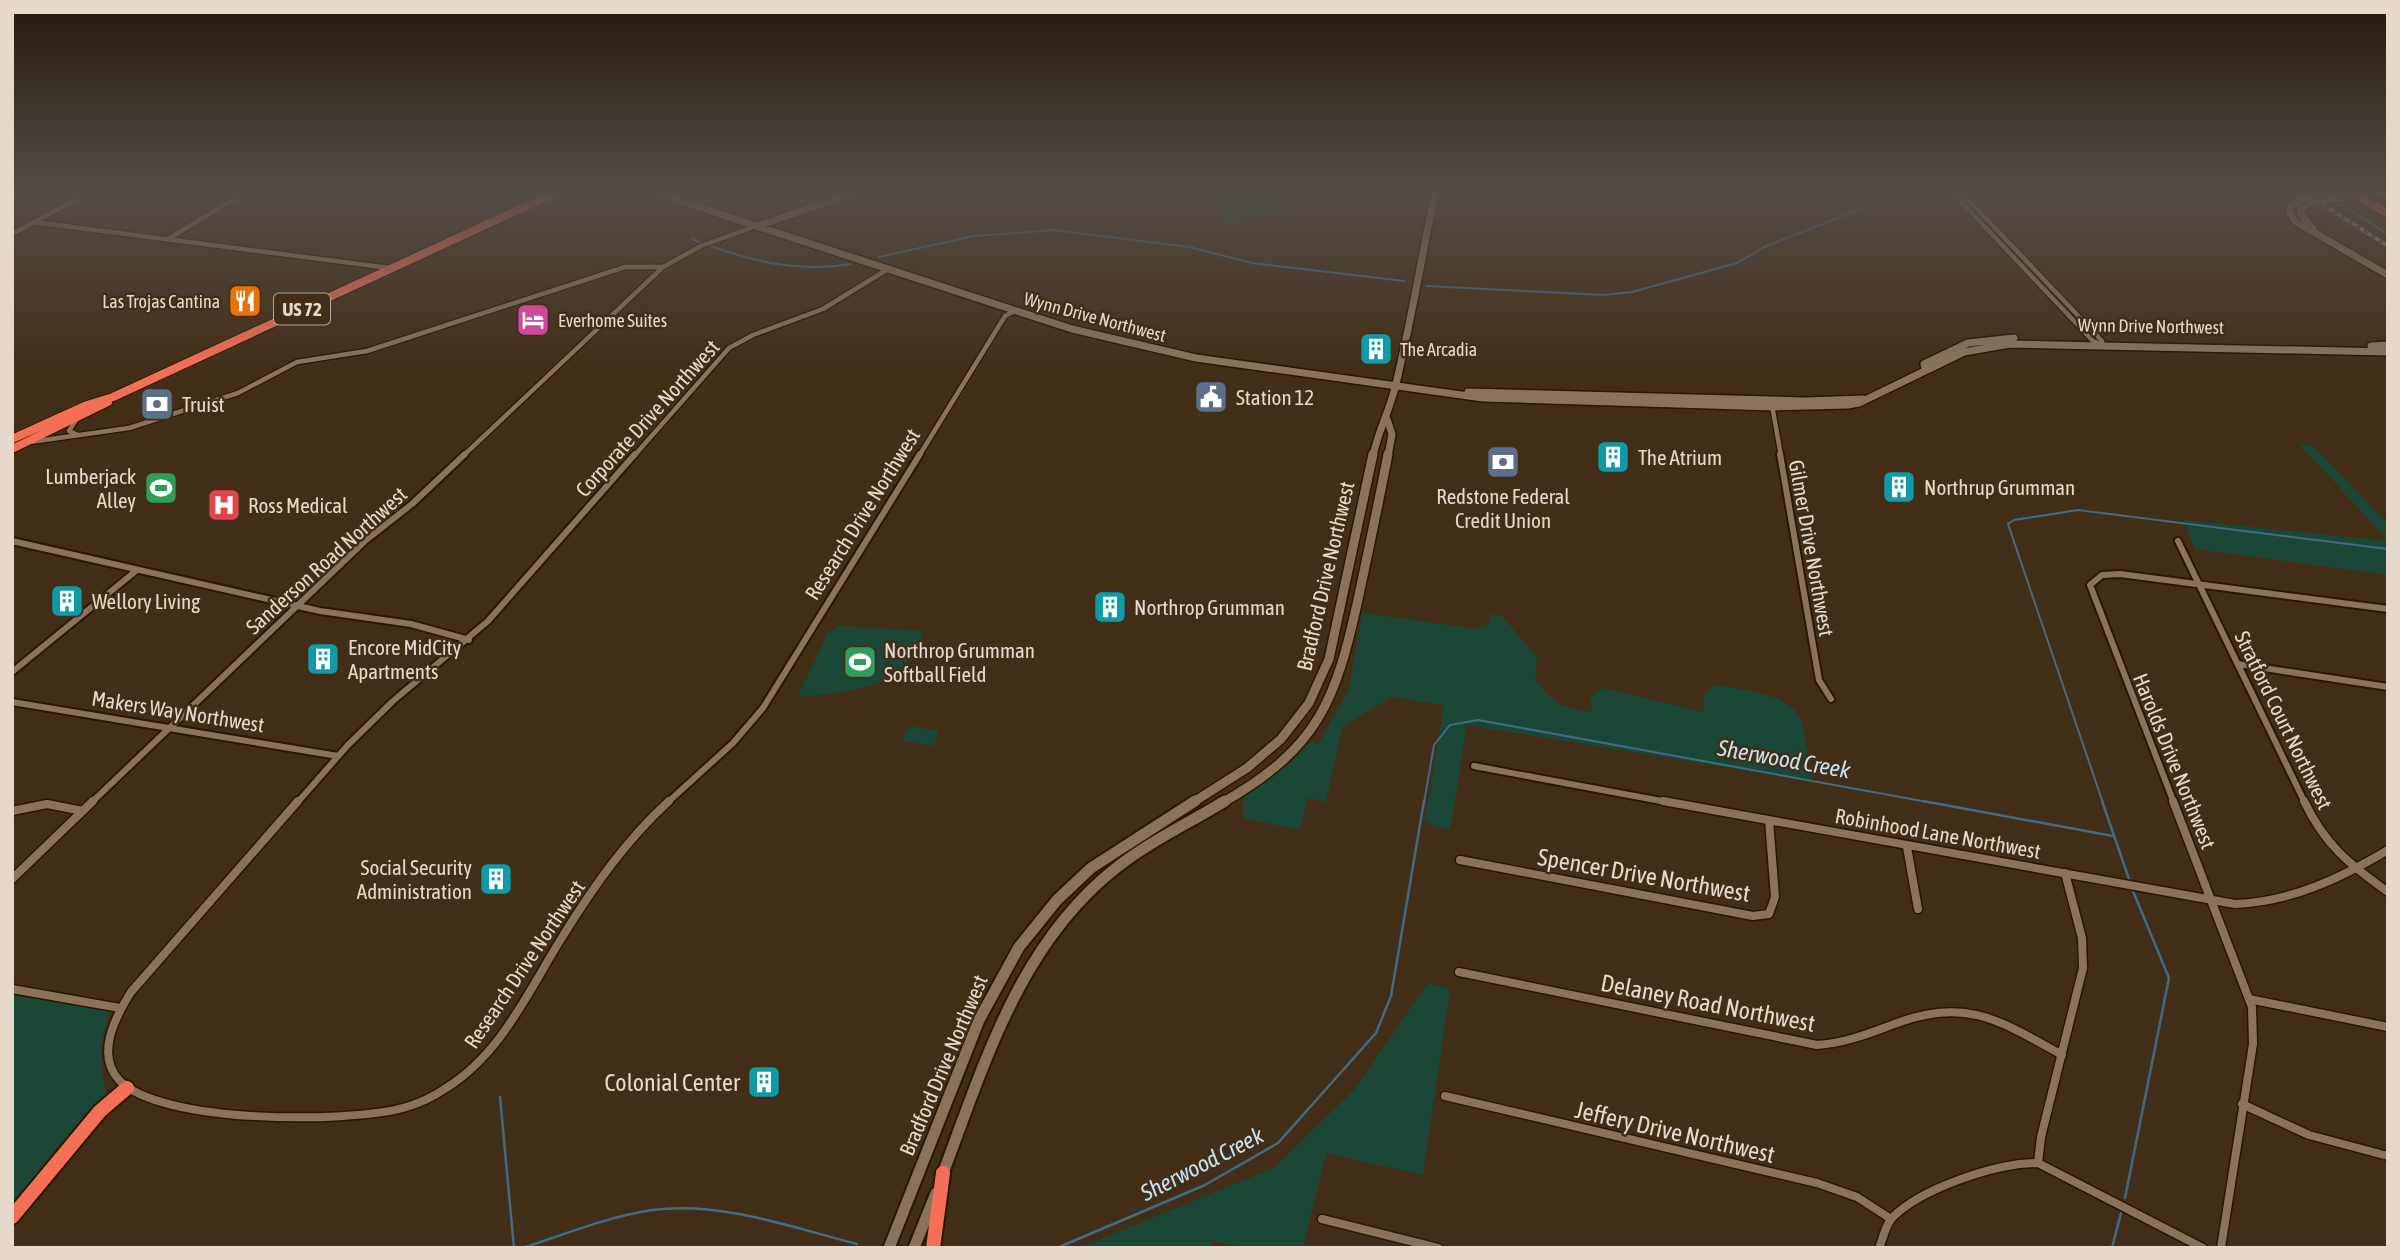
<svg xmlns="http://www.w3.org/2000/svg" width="2400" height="1260" font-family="'Asap Condensed',sans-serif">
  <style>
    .green { fill: #1a4735 }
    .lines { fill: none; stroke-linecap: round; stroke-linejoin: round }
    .stream-far1 { stroke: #3f6b86; stroke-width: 2 }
    .stream { stroke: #3f6b86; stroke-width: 2.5 }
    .street-far2-casing { stroke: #281601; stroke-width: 7 }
    .street-far1-casing { stroke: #281601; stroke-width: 10 }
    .street-casing { stroke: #281601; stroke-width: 11 }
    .secondary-far2-casing { stroke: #281601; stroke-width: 10 }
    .secondary-far1-casing { stroke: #281601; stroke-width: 12 }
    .secondary-casing { stroke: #281601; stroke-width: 15 }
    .highway-far1-casing { stroke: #281601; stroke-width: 10 }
    .highway-casing { stroke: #281601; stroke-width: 18 }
    .street-far2 { stroke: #8a735a; stroke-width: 4.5 }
    .street-far1 { stroke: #8a735a; stroke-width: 6 }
    .street { stroke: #8a735a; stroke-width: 8 }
    .secondary-far2 { stroke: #8a735a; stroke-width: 7 }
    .secondary-far1 { stroke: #8a735a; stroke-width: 9 }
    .secondary { stroke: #8a735a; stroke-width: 11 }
    .highway-far1 { stroke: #f36f55; stroke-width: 8 }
    .highway { stroke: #f36f55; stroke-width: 14 }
    .rail-casing { stroke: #a69685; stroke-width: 3.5 }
    .rail { stroke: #422e17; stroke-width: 2; stroke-dasharray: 4.5; stroke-linecap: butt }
    .secondary-bridge-casing { stroke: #281601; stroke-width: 10; stroke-linecap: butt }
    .highway-bridge-casing { stroke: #281601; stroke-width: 10; stroke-linecap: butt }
    .secondary-bridge { stroke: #8a735a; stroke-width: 7 }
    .highway-bridge { stroke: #f36f55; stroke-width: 8 }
    .labels { text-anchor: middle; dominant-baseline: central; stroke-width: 5; stroke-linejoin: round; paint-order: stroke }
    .far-poi-label { font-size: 18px; fill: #e7dacc; stroke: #422e17; text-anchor: start }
    .far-street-label { font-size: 18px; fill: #e7dacc; stroke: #422e17 }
    .shield { fill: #422e17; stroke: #b6a696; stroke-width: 2 }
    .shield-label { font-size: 19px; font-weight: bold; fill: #e7dacc }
    .poi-label { font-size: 21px; fill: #e7dacc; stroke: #422e17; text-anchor: start }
    .street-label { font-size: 21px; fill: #e7dacc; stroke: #422e17 }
    .water-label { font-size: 23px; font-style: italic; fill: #c7e2f4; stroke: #422e17 }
    .near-street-label { font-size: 24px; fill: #e7dacc; stroke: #422e17 }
    .near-poi-label { font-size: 24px; fill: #e7dacc; stroke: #422e17; text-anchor: end }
  </style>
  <rect width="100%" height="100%" fill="#422e17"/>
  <path class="green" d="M1227,192h37l22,14 -2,4 -55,16 -10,-8 -4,-13z
    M2299,444l14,2 75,78v16z
    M2184,520l204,21v34l-193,-26z
    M1362,613l116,16 10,-4 3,-11 11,2 35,41 -2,23c20,23 26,29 57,32l-2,-14 13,-10 101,24 -1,-16 11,-11c26,5 79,7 88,38 5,20 5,39 13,59l-348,-57 -17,105 -19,-4 -6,-8 19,-113 -52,-8 -50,30 -16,75 -18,-4 -8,32 -57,-12v-19l49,-37 19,-21 7,4 31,-56z
    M838,626l85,5c-9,55 -80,64 -125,65l30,-63z
    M910,726l30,5 -7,15 -31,-5z
    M1428,983l22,6 -27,186 -97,-22 -23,95h-54l-37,-7 -2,7h-131l195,-80 80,-78z
    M12,989l93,17 5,6c-12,31 -11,54 -3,85l-95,109z"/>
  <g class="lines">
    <path class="stream-far1" d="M2338,203l50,31
      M692,239l10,4
      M708,245c47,17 93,28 143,19
      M879,257l95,-21 81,-6 134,17 63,16 152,18
      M1427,286l176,9 29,-3 105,-29 27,-16 140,-55
      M1424,803l10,-58 16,-20 28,-5 455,83
      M2103,803l-95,-279 6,-4 64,-10 310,39"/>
    <path class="stream" d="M1923,801l190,35
      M2102,801l27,78
      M500,1097l14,151
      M2125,1198l44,-220 -36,-87
      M523,1248c42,-14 84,-31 129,-38 68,-9 139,17 205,34
      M1057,1248l148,-63 73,-42 98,-110 15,-37 33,-195
      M2112,1248l9,-35"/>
    <defs>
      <path id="street-far2" d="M1952,192l141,149 9,4
        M1961,192l141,149 1,5
        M33,222l357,46
        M12,234l78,-42
        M168,239l78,-47
        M1772,405l9,51
        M76,420l-7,11 9,4
        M30,442l99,-14 109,-35 59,-31 70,-11 258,-84h38
        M463,456l200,-189 38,-21 55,-20
        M634,456l95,-108 24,-13 70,-26 65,-40
        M919,456l86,-140 9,-5"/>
      <path id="street-far1" d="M1780,454l39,226 12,19
        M12,541l308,70 91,13 58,16
        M2178,541l127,262
        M2238,664l150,23
        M12,672l125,-102
        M12,702l326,54
        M1474,766l198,37
        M91,803l274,-262 47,-37 53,-50
        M297,803l51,-58 45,-44 95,-80 147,-167
        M667,803l66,-60 30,-35 157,-254
        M2174,803l-84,-218 12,-10 18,-1 268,35"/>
      <path id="street" d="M298,801l-167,191c-15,24 -36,62 -12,88 41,44 228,43 284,28 15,-4 30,-11 43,-20 55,-34 82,-96 115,-149 31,-50 64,-98 108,-138
        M1663,801l572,103c56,-2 106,-26 153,-54
        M2173,801l79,206 1,37 -32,204
        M2304,801c21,44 45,63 84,91
        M12,811l35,-7 36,7
        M1907,847l11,62
        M1460,860l293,56 16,-2 6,-17 -6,-77
        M12,879l81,-78
        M1459,972l358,73c30,-2 55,-13 83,-23 68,-25 104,1 162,33
        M12,989l108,19
        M2249,999l139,28
        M1445,1096l372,87 40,14 34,22
        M2242,1104l67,31 79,21
        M2038,1163l3,-26 42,-169 -1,-30 -17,-65
        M1322,1219l116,29
        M1879,1248c4,-9 6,-22 13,-30 29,-30 105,-55 146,-55l165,85"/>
      <path id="secondary-far2" d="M652,192l420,137 124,29 287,40 290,9 75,-2 11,-2 105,-51 46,-8 378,8
        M2337,195l51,-3
        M2306,198l-15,8 -1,7 6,9 92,53
        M2311,202l-8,4 -3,7 13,16
        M757,226l102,-34
        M2371,346l17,-1
        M1925,368l-1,-4 44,-21 46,-5
        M1468,392l337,9 58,-2
        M1387,419l5,15 -4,22
        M1373,456c5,-25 17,-46 23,-72 15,-63 26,-128 39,-192"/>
      <path id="secondary-far1" d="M1192,803l55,-35 34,-29 28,-36 20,-44 44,-205
        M1222,803c98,-56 114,-103 137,-208 10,-47 20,-94 29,-141"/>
      <path id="secondary" d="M942,1176c42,-111 77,-232 174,-308 33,-26 73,-45 109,-67
        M889,1248l90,-228 40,-73 38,-47 34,-32 104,-67
        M914,1248l22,-55"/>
      <path id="highway-far1" d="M2351,192l37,22
        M12,439l75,-34 26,-8 444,-205
        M12,449l96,-47"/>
      <path id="highway" d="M12,1217l88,-106 27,-23
        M933,1248l10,-75"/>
    </defs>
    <use href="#street-far2" class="street-far2-casing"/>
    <use href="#street-far1" class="street-far1-casing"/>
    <use href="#street" class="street-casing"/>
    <use href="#secondary-far2" class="secondary-far2-casing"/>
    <use href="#secondary-far1" class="secondary-far1-casing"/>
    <use href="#secondary" class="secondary-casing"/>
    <use href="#highway-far1" class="highway-far1-casing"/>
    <use href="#highway" class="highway-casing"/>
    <use href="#street-far2" class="street-far2"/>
    <use href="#street-far1" class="street-far1"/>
    <use href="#street" class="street"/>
    <use href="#secondary-far2" class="secondary-far2"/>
    <use href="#secondary-far1" class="secondary-far1"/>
    <use href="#secondary" class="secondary"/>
    <use href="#highway-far1" class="highway-far1"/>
    <use href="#highway" class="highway"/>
    <defs>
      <path id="rail" d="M2303,192l85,54"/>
    </defs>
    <use href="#rail" class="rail-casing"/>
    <use href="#rail" class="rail"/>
    <defs>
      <path id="secondary-bridge" d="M2311,202l31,-4"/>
      <path id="highway-bridge" d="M2301,199l22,-7"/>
    </defs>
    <use href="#secondary-bridge" class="secondary-bridge-casing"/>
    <use href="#highway-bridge" class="highway-bridge-casing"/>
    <use href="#secondary-bridge" class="secondary-bridge"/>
    <use href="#highway-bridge" class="highway-bridge"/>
  </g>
  <linearGradient id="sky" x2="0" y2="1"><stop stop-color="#24190d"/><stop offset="0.52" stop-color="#544c47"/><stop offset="1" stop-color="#544c47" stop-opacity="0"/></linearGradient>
  <rect width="2400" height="368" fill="url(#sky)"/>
  <defs>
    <symbol id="restaurant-square" viewBox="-11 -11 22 22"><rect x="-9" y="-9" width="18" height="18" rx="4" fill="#e8710a" stroke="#422e17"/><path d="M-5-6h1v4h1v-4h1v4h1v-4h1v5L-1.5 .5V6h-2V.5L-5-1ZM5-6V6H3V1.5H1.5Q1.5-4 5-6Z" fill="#fff"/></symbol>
    <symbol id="hotel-square" viewBox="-11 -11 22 22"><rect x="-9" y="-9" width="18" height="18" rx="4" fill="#d1479c" stroke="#422e17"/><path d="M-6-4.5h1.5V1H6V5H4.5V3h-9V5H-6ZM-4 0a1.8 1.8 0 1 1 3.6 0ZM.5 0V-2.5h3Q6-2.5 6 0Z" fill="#fff"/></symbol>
    <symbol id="building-square" viewBox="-11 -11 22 22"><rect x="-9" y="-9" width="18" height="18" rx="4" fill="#0f9aa8" stroke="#422e17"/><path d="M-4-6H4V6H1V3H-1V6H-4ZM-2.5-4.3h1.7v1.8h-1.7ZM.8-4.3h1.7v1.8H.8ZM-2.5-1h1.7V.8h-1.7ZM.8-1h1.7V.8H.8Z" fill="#fff"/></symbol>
    <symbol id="civic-square" viewBox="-11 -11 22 22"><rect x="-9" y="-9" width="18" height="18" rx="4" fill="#5c6f8a" stroke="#422e17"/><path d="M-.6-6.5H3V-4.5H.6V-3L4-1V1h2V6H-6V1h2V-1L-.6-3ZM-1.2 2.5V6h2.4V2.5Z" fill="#fff"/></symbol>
    <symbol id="bank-square" viewBox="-11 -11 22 22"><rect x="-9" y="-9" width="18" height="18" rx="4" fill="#5c6f8a" stroke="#422e17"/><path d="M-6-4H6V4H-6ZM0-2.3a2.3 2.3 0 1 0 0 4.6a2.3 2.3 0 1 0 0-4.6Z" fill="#fff"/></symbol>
    <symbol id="stadium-square" viewBox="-11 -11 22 22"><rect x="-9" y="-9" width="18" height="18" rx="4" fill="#2e9e5b" stroke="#422e17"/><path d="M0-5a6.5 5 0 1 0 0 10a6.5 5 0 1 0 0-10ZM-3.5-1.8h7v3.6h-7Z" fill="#fff"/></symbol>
    <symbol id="hospital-square" viewBox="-11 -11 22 22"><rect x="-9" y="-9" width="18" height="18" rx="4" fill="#e0444e" stroke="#422e17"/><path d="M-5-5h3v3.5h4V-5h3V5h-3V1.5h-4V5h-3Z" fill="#fff"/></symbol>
  </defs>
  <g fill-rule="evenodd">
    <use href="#restaurant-square" x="226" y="282" width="38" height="38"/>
    <use href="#hotel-square" x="514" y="301" width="38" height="38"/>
    <use href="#building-square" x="1357" y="330" width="38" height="38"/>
    <use href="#civic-square" x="1192" y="378" width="38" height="38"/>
    <use href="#bank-square" x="138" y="385" width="38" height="38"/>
    <use href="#building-square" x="1594" y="438" width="38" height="38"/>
    <use href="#bank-square" x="1484" y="443" width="38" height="38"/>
    <use href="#building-square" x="1880" y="468" width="38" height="38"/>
    <use href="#stadium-square" x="142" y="469" width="38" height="38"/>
    <use href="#hospital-square" x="205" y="486" width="38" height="38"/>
    <use href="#building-square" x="48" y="582" width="38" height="38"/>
    <use href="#building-square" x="1091" y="588" width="38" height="38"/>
    <use href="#building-square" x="304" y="640" width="38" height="38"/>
    <use href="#stadium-square" x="841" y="643" width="38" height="38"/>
    <use href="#building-square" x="477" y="860" width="38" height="38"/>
    <use href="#building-square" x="745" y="1063" width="38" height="38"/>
  </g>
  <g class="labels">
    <g class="far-poi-label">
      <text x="220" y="301" text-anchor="end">Las Trojas Cantina</text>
      <text x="558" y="320">Everhome Suites</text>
      <text x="1400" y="349">The Arcadia</text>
    </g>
    <g class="far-street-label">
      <text transform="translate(1095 317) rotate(15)">Wynn Drive Northwest</text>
      <text transform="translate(2151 326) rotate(1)">Wynn Drive Northwest</text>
    </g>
    <rect class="shield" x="274" y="293.5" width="56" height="31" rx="5"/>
    <g class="shield-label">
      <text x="302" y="309">US 72</text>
    </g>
    <g class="poi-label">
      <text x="1236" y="397">Station 12</text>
      <text x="182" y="404">Truist</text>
      <text x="1638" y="457">The Atrium</text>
      <text x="136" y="476" text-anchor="end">Lumberjack<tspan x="136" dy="24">Alley</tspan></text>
      <text x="1924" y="487">Northrup Grumman</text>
      <text x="1503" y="496" text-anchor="middle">Redstone Federal<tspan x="1503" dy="24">Credit Union</tspan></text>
      <text x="248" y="505">Ross Medical</text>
      <text x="92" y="601">Wellory Living</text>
      <text x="1134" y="607">Northrop Grumman</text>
      <text x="348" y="647">Encore MidCity<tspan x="348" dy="24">Apartments</tspan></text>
      <text x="884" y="650">Northrop Grumman<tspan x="884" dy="24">Softball Field</tspan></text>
      <text x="472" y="867" text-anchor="end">Social Security<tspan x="472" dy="24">Administration</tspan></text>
    </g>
    <g class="street-label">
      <text transform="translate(647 418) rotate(-48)">Corporate Drive Northwest</text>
      <text transform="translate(862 514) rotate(-58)">Research Drive Northwest</text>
      <text transform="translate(1812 548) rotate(80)">Gilmer Drive Northwest</text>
      <text transform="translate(326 560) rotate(-42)">Sanderson Road Northwest</text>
      <text transform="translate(1325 576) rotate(-77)">Bradford Drive Northwest</text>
      <text transform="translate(178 711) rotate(9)">Makers Way Northwest</text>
      <text transform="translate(2284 720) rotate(64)">Stratford Court Northwest</text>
      <text transform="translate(2175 761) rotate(68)">Harolds Drive Northwest</text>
      <text transform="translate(1938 833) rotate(10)">Robinhood Lane Northwest</text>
      <text transform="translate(524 964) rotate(-56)">Research Drive Northwest</text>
      <text transform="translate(943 1065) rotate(-67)">Bradford Drive Northwest</text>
    </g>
    <g class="water-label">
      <text transform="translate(1784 759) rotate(10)">Sherwood Creek</text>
      <text transform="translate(1202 1164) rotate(-27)">Sherwood Creek</text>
    </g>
    <g class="near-street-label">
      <text transform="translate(1644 875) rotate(10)">Spencer Drive Northwest</text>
      <text transform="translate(1708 1003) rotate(11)">Delaney Road Northwest</text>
      <text transform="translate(1675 1132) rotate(13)">Jeffery Drive Northwest</text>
    </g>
    <g class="near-poi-label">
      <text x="740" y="1082">Colonial Center</text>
    </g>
  </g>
  <rect width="2400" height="1260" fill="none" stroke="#e7dacc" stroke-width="28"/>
</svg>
